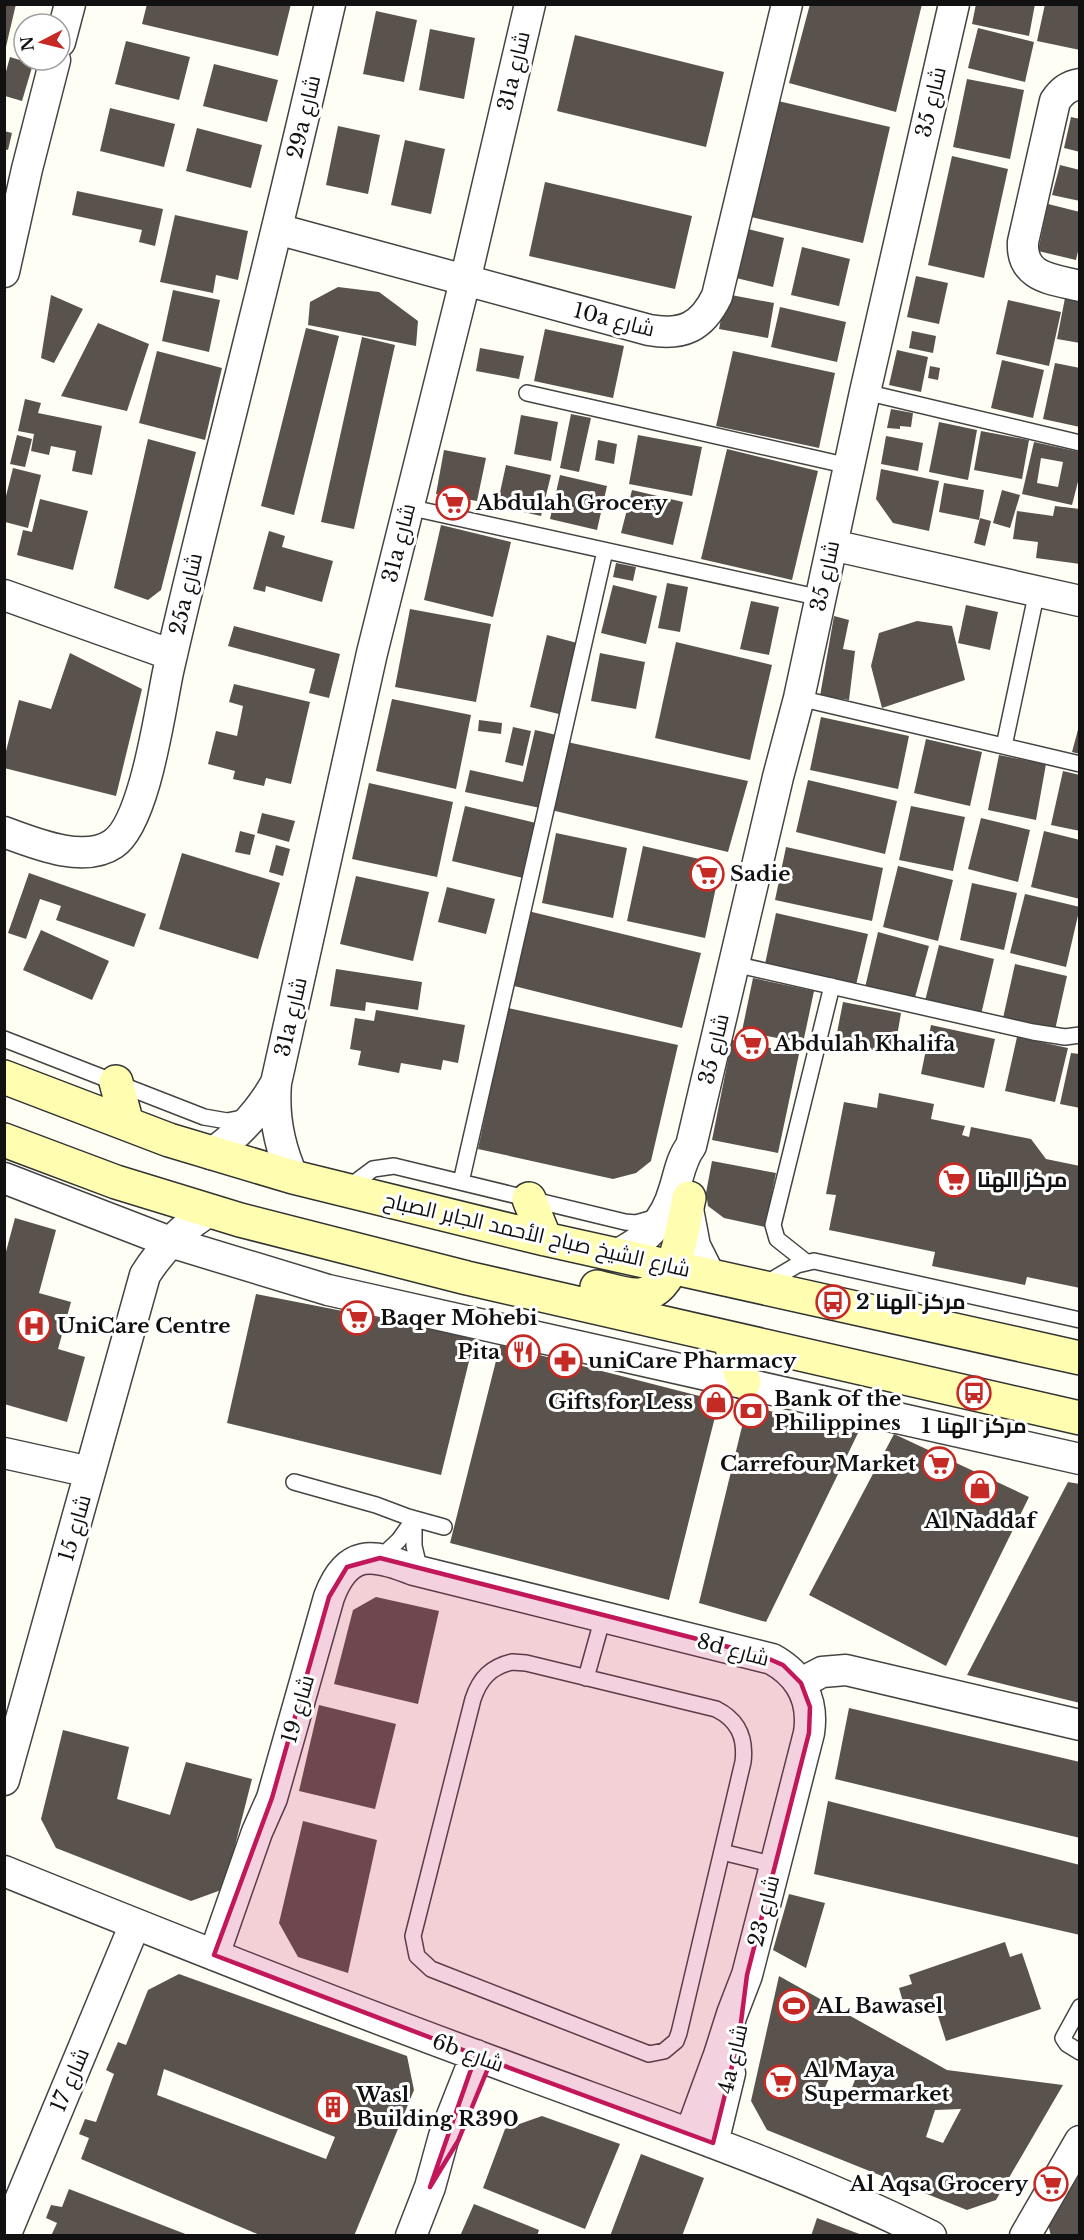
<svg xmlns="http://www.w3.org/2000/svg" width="1084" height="2240" font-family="'Libre Baskerville',Cairo,serif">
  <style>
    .building { fill: #5a534d; fill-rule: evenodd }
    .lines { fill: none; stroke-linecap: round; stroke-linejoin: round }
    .lane-casing { stroke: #444; stroke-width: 18 }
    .street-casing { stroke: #444; stroke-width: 33 }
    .secondary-casing { stroke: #333; stroke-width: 36 }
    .lane { stroke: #fff; stroke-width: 15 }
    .street { stroke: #fff; stroke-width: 30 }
    .secondary { stroke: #fffdaf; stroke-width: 33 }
    .marked { fill: #c2185b; fill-opacity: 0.2; stroke: #c2185b; stroke-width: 4.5; stroke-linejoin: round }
    .labels { text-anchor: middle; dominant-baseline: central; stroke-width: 6; stroke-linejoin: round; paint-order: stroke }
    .street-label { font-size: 21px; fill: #111; stroke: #fff }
    .poi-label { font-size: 21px; font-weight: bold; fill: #111; stroke: #fff; text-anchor: start }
  </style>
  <rect width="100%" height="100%" fill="#fffef4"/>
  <path class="building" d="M4,4h12l-11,47h-1z
    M147,4h144l-13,52 -136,-32z
    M810,4h112l-26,108 -107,-29z
    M976,4h59l-6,32 -57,-12z
    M1045,4h35v46l-43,-9z
    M376,11l41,9 -13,62 -41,-8z
    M978,28l56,14 -9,40 -57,-14z
    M430,29l45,9 -11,61 -45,-9z
    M575,35l149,37 -18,75 -149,-36z
    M126,41l64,16 -11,43 -64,-16z
    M10,57l23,7 -11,37 -17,-5v-21z
    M214,64l64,16 -11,42 -64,-16z
    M967,79l57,11 -14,69 -57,-12z
    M778,101l112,26 -27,116 -112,-26z
    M110,108l65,16 -11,43 -64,-16z
    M1071,117l9,2v33l-16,-4z
    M338,126l42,9 -12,59 -42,-9z
    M197,128l65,17 -11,43 -65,-17z
    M4,131l8,2 -4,17 -4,-1z
    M405,140l40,9 -14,65 -40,-9z
    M952,156l56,13 -24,109 -56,-13z
    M1060,165l20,5v31l-28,-6z
    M545,182l147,34 -17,73 -146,-33z
    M77,191l86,18 -8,37 -16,-4 3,-12 -70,-15z
    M1048,204l32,8v31l-4,17 -38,-9z
    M175,215l73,16 -10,49 -22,-5 -3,18 -53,-11z
    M744,228l40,10 -11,49 -41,-10z
    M802,247l48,12 -11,47 -48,-11z
    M916,276l32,7 -9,41 -32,-7z
    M338,287l41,5 39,29 -2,25 -108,-21 2,-23z
    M173,290l47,10 -11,52 -47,-11z
    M726,294l48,9 -6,35 -49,-9z
    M51,295l32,14 -29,54 -13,-5z
    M1065,298l15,3v42l-23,-4z
    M1008,300l53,12 -12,54 -53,-12z
    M780,307l66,15 -9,40 -66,-15z
    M98,323l51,21 -22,67 -66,-15z
    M306,328l33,8 -45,179 -33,-9z
    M545,329l79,17 -11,52 -79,-17z
    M912,331l24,5 -3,17 -24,-5z
    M362,337l33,8 -41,184 -33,-7z
    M480,348l44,8 -5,23 -43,-8z
    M897,350l31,7 -7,35 -32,-7z
    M157,351l65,17 -17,72 -66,-17z
    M733,351l102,22 -16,75 -103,-22z
    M1002,360l42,10 -11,48 -42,-10z
    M1055,363l25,5v59l-37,-8z
    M930,366l10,2 -2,12 -10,-2z
    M25,399l16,4 -3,10 64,13 -10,49 -20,-4 4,-20 -25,-5 -2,9 -18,-4 3,-17 -16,-3z
    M891,409l22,4 -2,14 -11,-1v3l-13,-1z
    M571,414l20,4 -12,54 -19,-4z
    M521,415l37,7 -7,39 -37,-7z
    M939,422l38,8 -9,50 -39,-8z
    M981,431l48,9 -7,39 -48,-9z
    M17,435l15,4 -7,28 -15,-3z
    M638,435l64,12 -10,49 -63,-12z
    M886,436l37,7 -5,28 -37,-7z
    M148,439l48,13 -35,138 -13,10 -34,-12z
    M598,440l19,4 -3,20 -19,-4z
    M1034,442l46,10v22l-8,31 -50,-11zM1041,458l22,4 -5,25 -21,-4z
    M727,449l91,22 -26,109 -91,-21z
    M444,450l42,8 -9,43 -41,-7z
    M506,465l45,10 -10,41 -44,-10z
    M13,468l28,7 -13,53 -23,-6v-22z
    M881,469l58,12 -10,50 -36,-8 -17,-24z
    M560,475l47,11 -10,44 -47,-11z
    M944,483l40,7 -5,30 -40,-8z
    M632,490l51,12 -10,43 -52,-12z
    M1002,490l18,5 -10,33 -17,-5z
    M40,499l48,12 -15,59 -56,-15 6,-25 9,2z
    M1055,506l25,3v55l-44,-6 2,-16 -25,-3 4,-28 36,5z
    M980,518l11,3 -6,25 -11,-3z
    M441,525l70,17 -18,75 -69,-17z
    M269,531l16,5 -3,11 51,14 -11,41 -56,-16 -1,6 -12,-3z
    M616,563l20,4 -3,14 -20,-4z
    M667,583l21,4 -8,45 -22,-4z
    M613,585l44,11 -11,48 -45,-11z
    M751,601l28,6 -10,48 -29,-6z
    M966,605l32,7 -8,38 -32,-7z
    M410,609l81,15 -15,78 -81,-15z
    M834,616l15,4 -6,29 12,2 -6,49 -29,-4z
    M917,621l35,5 13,54 -83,28 -11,-42 8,-33z
    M234,626l106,28 -11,44 -20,-5 6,-24 -87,-23z
    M547,635l34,9 -18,71 -33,-8z
    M676,642l96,23 -22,95 -95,-22z
    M70,653l72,36 -26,107 -112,-28v-9l15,-59 32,9z
    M600,653l45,9 -9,47 -45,-8z
    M234,684l76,18 -19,82 -25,-6 -2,8 -31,-7 2,-8 -27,-7 8,-33 21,5 6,-30 -14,-4z
    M392,699l79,16 -15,74 -80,-18z
    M821,717l88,19 -11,53 -88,-19z
    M479,720l23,3 -1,11 -23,-3z
    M1079,726h1v28l-8,-2z
    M513,727l18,4 -8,35 -18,-4z
    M535,730l26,6 -16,73 -80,-17 5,-22 53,12z
    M926,739l56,13 -12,54 -56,-13z
    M567,742l181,39 -20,71 -177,-42z
    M999,755l47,9 -10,56 -48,-10z
    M1063,771l17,4v56l-29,-6z
    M808,780l89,21 -12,53 -89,-22z
    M369,783l84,19 -16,75 -85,-18z
    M465,806l71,17 -13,55 -71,-17z
    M911,806l54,11 -12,54 -54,-11z
    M262,813l33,8 -6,21 -32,-9z
    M981,818l49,12 -12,52 -50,-13z
    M240,831l15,4 -5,20 -15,-3z
    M1044,831l36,9v59l-49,-12z
    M556,833l71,15 -14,70 -71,-15z
    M276,845l14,4 -7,27 -14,-4z
    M643,846l78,18 -16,74 -78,-17z
    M786,847l97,21 -11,53 -97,-21z
    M182,853l98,30 -22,76 -99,-30z
    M898,866l55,14 -15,61 -55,-14z
    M29,873l117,41 -12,33 -78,-27 5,-14 -21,-7 -14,40 -18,-6z
    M356,876l73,16 -16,69 -73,-17z
    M972,883l45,10 -13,57 -44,-10z
    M447,887l48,12 -9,35 -48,-12z
    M1025,894l55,13 -14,60 -56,-14z
    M528,911l173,42 -19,75 -172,-43z
    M776,913l92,21 -12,51 -91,-21z
    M41,930l68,31 -17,39 -69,-30z
    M878,932l51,14 -15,55 -50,-9z
    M939,945l55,14 -14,60 -56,-14z
    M1015,964l52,12 -12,54 -52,-12z
    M336,969l86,13 -4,28 -52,-8 -1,9 -35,-5z
    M753,978l61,13 -11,52 -61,-12z
    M843,1002l58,11 -7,41 -59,-11z
    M508,1008l170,37 -27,116 -15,12 -23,6 -135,-30z
    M376,1010l89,15 -7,38 -15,-3 -2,10 -40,-7 -2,10 -41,-8 3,-14 -11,-2 5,-31 19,3z
    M931,1025l64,14 -11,49 -63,-14z
    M1017,1037l51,11 -13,54 -50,-11z
    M732,1040l67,14 -21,99 -66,-13z
    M1071,1053l9,1v54l-20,-4z
    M879,1093l55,11 -3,15 34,7 -3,9 7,2 2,-10 60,12 15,20 34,7v122l-53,-11 -2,8 -93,-19 3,-14 -106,-22 7,-35 -10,-1 18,-92 33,6z
    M712,1161l64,12 -11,54 -41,-9 -16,-12 -2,-13z
    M15,1218l41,12 -17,63 32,9 -13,47 27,8 -18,65 -63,-18v-145z
    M256,1294l219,43 -34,138 -214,-52z
    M500,1345l219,56 -50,199 -219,-57z
    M747,1406l112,25 -93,191 -67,-19z
    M894,1434l135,63 -83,169 -137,-71z
    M1068,1482l12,2v219l-113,-28z
    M376,1597l63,14 -21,93 -84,-20 19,-74z
    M319,1705l77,19 -21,85 -76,-18z
    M849,1708l231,54v76l-245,-59z
    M63,1730l66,17 -12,52 53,16 16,-53 66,17 -28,110 -33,12 -135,-53 -15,-29z
    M828,1801l252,64v70l-266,-61z
    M303,1821l74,19 -29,133 -50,-16 -19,-34z
    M789,1894l36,9 -19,65 -33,-18z
    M1005,1942l5,15 12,-4 19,56 -95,32 -13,-41 -28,9 -6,-21 13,-4 -3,-9z
    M179,1974l228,82 7,34 -60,146h-92l-181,-77 8,-21 -10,-4 6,-15 11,3 18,-48 -8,-4 12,-28 8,3 22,-55zM164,2069l171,68 -9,22 -169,-64z
    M779,1976l168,94 116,15 -67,115 -29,10 -200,-80 -16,-29zM839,2056l21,11 -14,36 -23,-11zM961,2109l-18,34 -17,-6 9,-27z
    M542,2116l78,28 -35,85 -102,-41 22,-59z
    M641,2154l63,24 -22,58h-72z
    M1080,2165v71h-29l-4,-16z
    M69,2189l119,46v1h-137l6,-13 -11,-5 5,-13 11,2z
    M474,2204l65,26 -2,6h-77z
    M817,2218l45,17v1h-51z"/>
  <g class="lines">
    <defs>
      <path id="lane" d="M865,392l215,51
        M527,393l322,73
        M408,507l413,91
        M799,698l281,66
        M1004,746l33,-155
        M734,964l299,68 32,5 15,-2
        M4,1039l200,78 23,4 20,-4
        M461,1182l144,-631
        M345,1190l28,-21 21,-3 231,56 11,1 21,-6
        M806,1262l-29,-23 -4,-14 59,-239
        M765,1284l32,-19 17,-4 266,59
        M294,1482l82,23 32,12 36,10
        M414,1519v27l6,25
        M380,1558l19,-18 15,-21
        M512,1662l14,1 190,46c22,11 30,28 27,53l-64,271 -3,8 -12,10 -15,3 -218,-85 -14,-13 -4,-20 60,-237c7,-21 18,-32 39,-37z
        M586,1678l17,-61
        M722,1852l53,13
        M1080,2007l-17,31 4,6 13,8"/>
      <path id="street" d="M60,42l10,-38
        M1080,84c-12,2 -18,7 -25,17l-32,141c-2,36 29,37 57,44
        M277,229l372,101c34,6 53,-3 68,-34l70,-292
        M4,272l23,-103 28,-109
        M832,545l248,56
        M4,595l168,60
        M4,832c30,11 80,32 109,12 32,-21 47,-134 55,-172 25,-111 54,-221 81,-331 28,-112 55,-224 81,-337
        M211,1154c27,-19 48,-41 65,-71
        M293,1177c-14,-31 -20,-60 -17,-94l96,-430 93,-372 65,-277
        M4,1178l166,64 158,48 752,169
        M688,1209l7,37 15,30
        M616,1255c29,-14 49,-33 58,-65 5,-15 7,-31 17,-44l87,-369 21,-79 66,-306 89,-388
        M4,1453l86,19
        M801,1683l21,-11 24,-2 234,55
        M4,1780l141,-505c17,-27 37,-47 64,-64
        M4,1871c163,66 326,131 490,191 147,55 296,104 437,174
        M214,1955l43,-123 15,-34 57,-201c18,-48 43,-44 85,-27l358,89c29,16 42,41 37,74l-62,242 -15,39 -13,41 -29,79
        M713,2143l17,-70
        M5,2236l130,-312
        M411,2236l19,-49 14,-51 32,-81
        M1025,2236l55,-95"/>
      <path id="secondary" d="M4,1077l165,63 124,37 252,62 535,119
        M116,1082l11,42
        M4,1140l112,42 124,38 227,58 613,140
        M529,1199l16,40
        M597,1287c13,3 29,9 42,8 38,-2 43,-67 50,-97
        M729,1339l15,43"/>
    </defs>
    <use href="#lane" class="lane-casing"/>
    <use href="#street" class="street-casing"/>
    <use href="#secondary" class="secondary-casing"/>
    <use href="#lane" class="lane"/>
    <use href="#street" class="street"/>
    <use href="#secondary" class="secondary"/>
  </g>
  <path class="marked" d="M380,1558l380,97 23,10 18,18 9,24 -1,26 -62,242 -8,63 -26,105 -222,-82 -33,80 -28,46 46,-132 -262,-100 58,-157 57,-201 18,-30z"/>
  <defs>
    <symbol id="supermarket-ring" viewBox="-11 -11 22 22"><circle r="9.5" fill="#fff" stroke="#c52a24" stroke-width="1.5"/><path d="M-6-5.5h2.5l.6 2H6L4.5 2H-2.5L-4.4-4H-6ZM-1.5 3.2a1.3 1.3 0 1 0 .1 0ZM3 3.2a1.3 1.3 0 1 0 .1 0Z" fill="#c52a24"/></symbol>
    <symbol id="bus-ring" viewBox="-11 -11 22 22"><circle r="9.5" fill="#fff" stroke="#c52a24" stroke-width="1.5"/><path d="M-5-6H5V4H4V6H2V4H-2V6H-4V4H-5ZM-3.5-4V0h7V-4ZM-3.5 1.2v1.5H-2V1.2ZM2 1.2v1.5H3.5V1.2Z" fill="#c52a24"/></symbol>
    <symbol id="hospital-ring" viewBox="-11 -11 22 22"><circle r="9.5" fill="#fff" stroke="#c52a24" stroke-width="1.5"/><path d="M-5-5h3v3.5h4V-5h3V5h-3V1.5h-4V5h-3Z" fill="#c52a24"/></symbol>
    <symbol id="restaurant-ring" viewBox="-11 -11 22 22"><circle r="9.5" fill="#fff" stroke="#c52a24" stroke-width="1.5"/><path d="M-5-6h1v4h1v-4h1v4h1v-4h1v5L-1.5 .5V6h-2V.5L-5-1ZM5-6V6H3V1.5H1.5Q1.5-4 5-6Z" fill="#c52a24"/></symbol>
    <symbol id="pharmacy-ring" viewBox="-11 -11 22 22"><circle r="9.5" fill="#fff" stroke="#c52a24" stroke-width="1.5"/><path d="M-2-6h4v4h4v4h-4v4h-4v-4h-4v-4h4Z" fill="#c52a24"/></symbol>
    <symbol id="shop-ring" viewBox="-11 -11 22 22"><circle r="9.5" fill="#fff" stroke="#c52a24" stroke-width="1.5"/><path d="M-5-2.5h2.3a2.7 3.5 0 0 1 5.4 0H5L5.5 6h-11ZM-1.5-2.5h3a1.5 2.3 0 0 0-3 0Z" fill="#c52a24"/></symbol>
    <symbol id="bank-ring" viewBox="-11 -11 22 22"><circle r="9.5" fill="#fff" stroke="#c52a24" stroke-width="1.5"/><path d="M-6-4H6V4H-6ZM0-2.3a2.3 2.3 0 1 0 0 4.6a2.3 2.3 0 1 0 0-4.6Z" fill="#c52a24"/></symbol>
    <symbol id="stadium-ring" viewBox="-11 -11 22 22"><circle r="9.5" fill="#fff" stroke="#c52a24" stroke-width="1.5"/><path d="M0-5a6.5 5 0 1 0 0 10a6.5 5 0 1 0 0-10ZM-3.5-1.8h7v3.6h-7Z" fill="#c52a24"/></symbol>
    <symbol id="building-ring" viewBox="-11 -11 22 22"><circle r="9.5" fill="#fff" stroke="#c52a24" stroke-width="1.5"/><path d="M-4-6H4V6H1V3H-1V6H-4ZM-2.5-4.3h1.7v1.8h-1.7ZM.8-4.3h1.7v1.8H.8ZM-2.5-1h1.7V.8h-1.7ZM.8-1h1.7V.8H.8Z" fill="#c52a24"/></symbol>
  </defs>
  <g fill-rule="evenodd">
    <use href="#supermarket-ring" x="434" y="484" width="38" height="38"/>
    <use href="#supermarket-ring" x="688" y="855" width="38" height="38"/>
    <use href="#supermarket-ring" x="732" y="1025" width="38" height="38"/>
    <use href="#supermarket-ring" x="935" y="1161" width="38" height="38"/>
    <use href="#bus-ring" x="814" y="1283" width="38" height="38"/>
    <use href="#supermarket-ring" x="338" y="1299" width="38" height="38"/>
    <use href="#hospital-ring" x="15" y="1307" width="38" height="38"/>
    <use href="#restaurant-ring" x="504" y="1333" width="38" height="38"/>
    <use href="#pharmacy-ring" x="546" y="1342" width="38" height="38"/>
    <use href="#bus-ring" x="955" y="1374" width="38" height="38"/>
    <use href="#shop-ring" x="697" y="1383" width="38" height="38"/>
    <use href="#bank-ring" x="732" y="1392" width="38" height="38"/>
    <use href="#supermarket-ring" x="920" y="1445" width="38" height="38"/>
    <use href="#shop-ring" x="961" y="1469" width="38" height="38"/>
    <use href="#stadium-ring" x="775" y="1987" width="38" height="38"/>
    <use href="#supermarket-ring" x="762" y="2063" width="38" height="38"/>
    <use href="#building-ring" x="314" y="2088" width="38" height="38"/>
    <use href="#supermarket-ring" x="1032" y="2165" width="38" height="38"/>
  </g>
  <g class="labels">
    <g class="street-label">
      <text transform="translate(514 71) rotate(-77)">31a شارع</text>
      <text transform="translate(931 102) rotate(-77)">شارع 35</text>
      <text transform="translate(304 117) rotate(-77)">29a شارع</text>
      <text transform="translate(614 320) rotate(14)">10a شارع</text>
      <text transform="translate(399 543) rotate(-76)">31a شارع</text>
      <text transform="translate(825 576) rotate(-78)">شارع 35</text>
      <text transform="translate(186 594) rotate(-77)">25a شارع</text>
      <text transform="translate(291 1017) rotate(-77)">31a شارع</text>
      <text transform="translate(714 1049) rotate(-77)">شارع 35</text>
      <text transform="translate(537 1235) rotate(13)">شارع الشيخ صباح الأحمد الجابر الصباح</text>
      <text transform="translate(75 1528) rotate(-74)">شارع 15</text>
      <text transform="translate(733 1650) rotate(15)">8d شارع</text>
      <text transform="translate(298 1709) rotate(-74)">شارع 19</text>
      <text transform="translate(764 1911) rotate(-76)">شارع 23</text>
      <text transform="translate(468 2053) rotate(20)">6b شارع</text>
      <text transform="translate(733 2059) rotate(-77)">4a شارع</text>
      <text transform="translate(70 2080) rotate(-67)">شارع 17</text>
    </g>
    <g class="poi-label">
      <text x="476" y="503">Abdulah Grocery</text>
      <text x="730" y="874">Sadie</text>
      <text x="774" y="1044">Abdulah Khalifa</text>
      <text x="977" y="1180">مركز الهنا</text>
      <text x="856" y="1302">مركز الهنا 2</text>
      <text x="380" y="1318">Baqer Mohebi</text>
      <text x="57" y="1326">UniCare Centre</text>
      <text x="500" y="1352" text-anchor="end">Pita</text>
      <text x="588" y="1361">uniCare Pharmacy</text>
      <text x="774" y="1399">Bank of the<tspan x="774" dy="24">Philippines</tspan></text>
      <text x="693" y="1402" text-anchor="end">Gifts for Less</text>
      <text x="974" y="1426" text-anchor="middle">مركز الهنا 1</text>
      <text x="916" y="1464" text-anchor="end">Carrefour Market</text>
      <text x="980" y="1521" text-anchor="middle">Al Naddaf</text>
      <text x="817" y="2006">AL Bawasel</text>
      <text x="804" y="2070">Al Maya<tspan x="804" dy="24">Supermarket</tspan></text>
      <text x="356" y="2095">Wasl<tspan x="356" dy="24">Building R390</tspan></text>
      <text x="1028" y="2184" text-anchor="end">Al Aqsa Grocery</text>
    </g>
  </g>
  <rect width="1084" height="2240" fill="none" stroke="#111111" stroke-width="12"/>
  <g transform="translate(42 42) rotate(263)"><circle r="28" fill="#ffffff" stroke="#a0a0a0" stroke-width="1.5"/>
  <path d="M0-4.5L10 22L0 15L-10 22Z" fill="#c52a24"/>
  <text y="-9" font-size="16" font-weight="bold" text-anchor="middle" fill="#111111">N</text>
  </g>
</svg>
